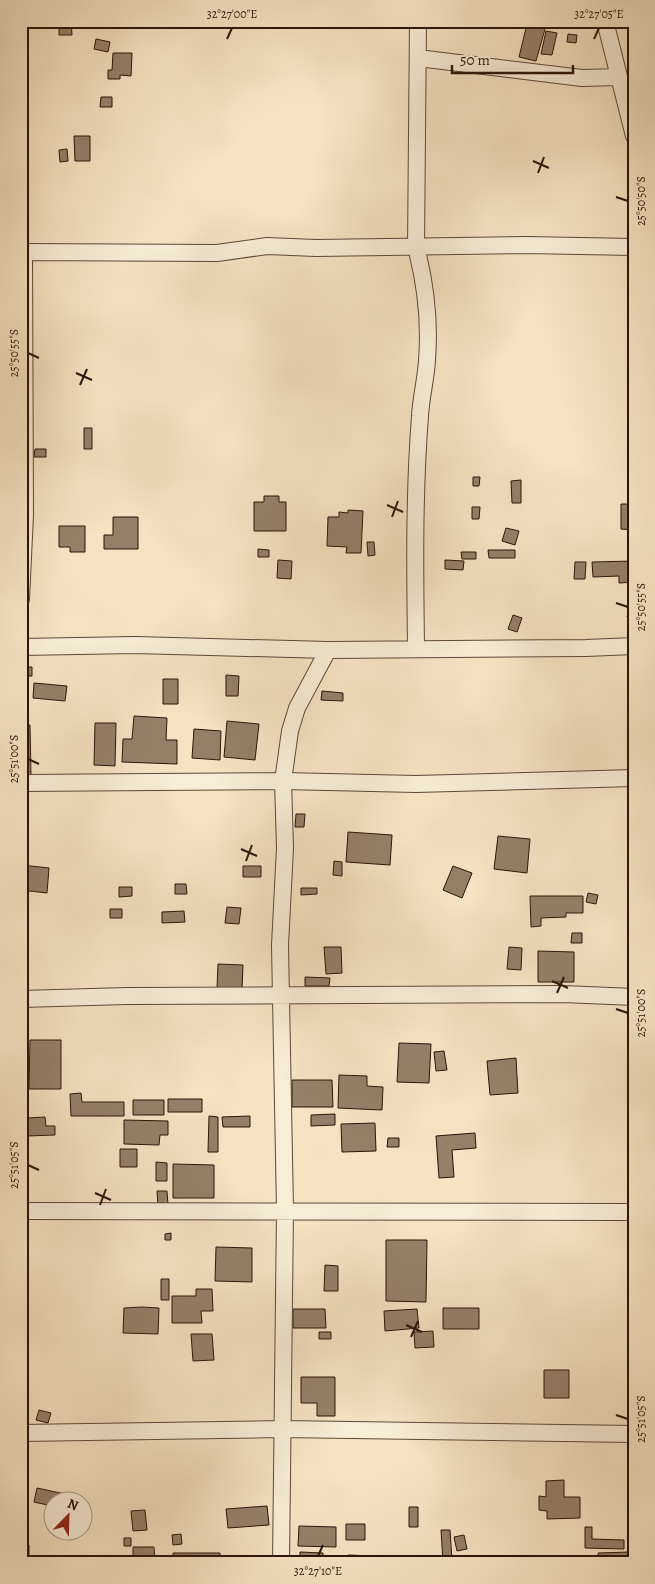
<svg xmlns="http://www.w3.org/2000/svg" width="655" height="1584" font-family="Alegreya,serif">
  <style>
    .building { fill: #948069; stroke: #2a1509 }
    .lines { fill: none; stroke-linecap: round; stroke-linejoin: round }
    .minor-casing { stroke: #5d4837; stroke-width: 18 }
    .minor { stroke: #f8edd7; stroke-width: 16 }
    .ticks { fill: none; stroke: #2a1509; stroke-width: 2 }
    .neatline { fill: none; stroke: #2a1509; stroke-width: 2 }
    .ticks-label { font-size: 12px; text-anchor: middle; fill: #2a1509 }
  </style>
  <rect width="100%" height="100%" fill="#f5e3c2"/>
  <filter id="stains"><feTurbulence type="fractalNoise" baseFrequency=".004" numOctaves="4"/><feColorMatrix values="0 0 0 0 .2 0 0 0 0 .09 0 0 0 0 .02 0 0 0 .5 -.17"/></filter>
  <radialGradient id="worn" r=".72"><stop offset=".6" stop-color="#630" stop-opacity="0"/><stop offset="1" stop-color="#630" stop-opacity=".3"/></radialGradient>
  <path class="building" d="M59,21h12l1,14h-13z
    M527,24l18,5 -9,32 -17,-4z
    M546,31l11,2 -5,22 -11,-1z
    M568,34l9,1 -1,8 -9,-1z
    M96,39l14,3 -2,10 -14,-3z
    M113,53h19l-1,23 -11,-1v4h-12v-9h4z
    M101,97h11v10h-12z
    M74,136h16v25h-15z
    M67,149l1,12 -8,1 -1,-12z
    M84,428h8v21h-8z
    M35,449h11v8h-12z
    M473,477h7l-1,9h-6z
    M521,480v23h-9l-1,-22z
    M264,496h15v6h7v29h-32v-29h10z
    M621,504h13v26l-13,-1z
    M472,507h8l-1,12h-7z
    M348,510l15,1 -2,42h-15l1,-6 -20,-1 1,-29h11v-5l9,1z
    M113,517h25v32h-34v-14h9z
    M59,526h26v26h-15v-5h-11z
    M506,528l13,3 -4,14 -13,-4z
    M367,542h7l1,13 -7,1z
    M258,549l11,1v7h-11z
    M488,550h27v8h-26z
    M461,552h15v7h-14z
    M278,560l14,1 -1,18 -14,-1z
    M445,560l19,1 -1,9 -18,-1z
    M634,561v21l-15,1v-7l-26,1 -1,-15z
    M575,562h11l-1,17h-11z
    M629,609l5,1v9l-7,-2z
    M513,615l9,3 -5,14 -9,-3z
    M21,667h11v9h-11z
    M226,675l13,1 -1,20h-12z
    M163,679h15v25h-15z
    M34,683l33,3 -2,15 -32,-3z
    M322,691l21,2v8l-22,-1z
    M134,716l33,2 -1,22h11v24l-55,-2 1,-23h9z
    M227,721l32,3 -4,36 -31,-3z
    M95,723h21l-1,43 -21,-1z
    M21,725h9l1,52h-10z
    M194,729l27,2 -1,29 -28,-2z
    M296,814h9l-1,13h-9z
    M348,832l44,3 -2,30 -44,-3z
    M498,836l32,3 -3,34 -33,-4z
    M334,861l8,1v14l-9,-1z
    M21,865l28,3 -2,25 -26,-3z
    M243,866h18v11h-18z
    M453,866l19,7 -10,25 -19,-8z
    M175,884h11l1,10h-12z
    M119,887h13v9l-13,1z
    M301,888h16v6l-16,1z
    M588,893l10,2 -2,9 -10,-2z
    M530,896h53v17h-17v4l-25,1v8l-10,1z
    M227,907l14,1 -2,16 -14,-1z
    M110,909h12v9h-12z
    M184,911l1,11 -23,1v-11z
    M572,933h10v10h-11z
    M324,947h17l1,26 -16,1z
    M509,947l13,1 -1,22 -14,-1z
    M538,951l36,1v30h-36z
    M218,964l25,1 -1,24 -25,-1z
    M305,977l25,1 -1,8h-24z
    M30,1040h31v49h-32z
    M399,1043l32,1 -2,39 -32,-1z
    M444,1051l3,19 -11,1 -2,-19z
    M516,1058l2,35 -28,2 -3,-34z
    M339,1075l28,1v10l16,1 -1,23 -44,-2z
    M292,1080h40l1,27h-41z
    M630,1092h4v16h-3z
    M81,1093l1,9h42v14h-53l-1,-22z
    M168,1099h34v13h-34z
    M133,1100h31v15h-31z
    M335,1114v11l-24,1v-11z
    M209,1116l9,1v35h-10z
    M250,1116v11h-27l-1,-10z
    M45,1117l1,9h9v9l-28,1v-18z
    M124,1120l44,1v14h-8l-1,10 -35,-1z
    M375,1123l1,28 -34,1 -1,-28z
    M475,1133l1,15 -24,2 2,27 -15,1 -3,-42z
    M388,1138h11v9h-12z
    M120,1149h17v18h-17z
    M156,1162l11,1v18h-11z
    M173,1164l41,1v33h-41z
    M157,1191h10l1,14 -10,1z
    M171,1233v7h-6v-6z
    M386,1240h41l-1,62 -40,-1z
    M216,1247l36,1v34l-37,-1z
    M325,1265l13,1v25h-14z
    M161,1279h8v21h-8z
    M196,1289h16l1,22h-12l1,12h-30v-27h24z
    M142,1307l17,1 -1,26 -35,-1 1,-25z
    M443,1308h36v21h-36z
    M293,1309h32l1,19h-33z
    M417,1309l2,19 -34,3 -1,-20z
    M433,1331l1,16 -19,1 -1,-16z
    M319,1332h12v7h-12z
    M191,1334h21l2,26 -21,1z
    M544,1370h25v28h-25z
    M301,1377h34v39h-18v-13h-16z
    M39,1410l12,3 -3,10 -12,-3z
    M564,1480v17h16v21l-33,1v-8l-8,-1v-14l7,1v-16z
    M37,1488l28,6 -1,8h-12v4l-18,-4z
    M267,1506l2,19 -41,3 -2,-19z
    M409,1507h9v20h-9z
    M145,1510l2,20 -14,1 -2,-20z
    M346,1524h19v16h-19z
    M299,1526l37,1v20l-38,-1z
    M585,1527h7v12l32,1v9l-39,-1z
    M441,1530h9l2,31 -9,1z
    M181,1534l1,10 -9,1 -1,-10z
    M464,1535l3,14 -10,2 -3,-14z
    M124,1538h7v8h-7z
    M21,1545h8v10l-8,-1z
    M133,1547h21l1,13h-22z
    M300,1552l23,1v10h-23z
    M629,1552v11l-30,-1 -1,-9z
    M173,1553h47v10h-47z
    M348,1555l27,1v7h-27z"/>
  <g class="lines">
    <defs>
      <path id="minor" d="M605,21l29,115
        M418,58l164,20 36,-1
        M21,252l196,1 50,-7 49,2 210,-3 108,2
        M21,599l4,-84 -1,-263
        M21,647l114,-2 193,5 258,-2 48,-2
        M416,648c-1,-78 -2,-155 4,-232 1,-19 6,-37 7,-56 3,-39 -1,-75 -11,-113l2,-226
        M21,783l262,-2 7,-50 7,-23 31,-58
        M21,999l106,-3 436,-2 71,3
        M21,1211l613,1
        M21,1433l260,-4 353,5
        M281,1563l4,-353 -5,-265 5,-97 -2,-67 133,3 218,-6"/>
    </defs>
    <use href="#minor" class="minor-casing"/>
    <use href="#minor" class="minor"/>
  </g>
  <path class="ticks" d="M227,39l5,-11M594,39l5,-11M533,161l16,7M538,173l6,-16M616,197l12,4M28,353l11,5M76,373l16,7M80,385l7,-16M387,505l16,7M392,517l6,-16M616,603l12,4M28,759l11,5M241,849l16,7M246,861l6,-16M552,981l16,7M557,993l7,-16M616,1009l12,4M28,1165l11,5M95,1193l16,7M100,1205l6,-16M406,1325l16,7M411,1337l7,-16M616,1415l12,4M318,1556l5,-11"/>
  <rect width="655" height="1584" fill="none" stroke="#f5e3c2" stroke-width="55"/>
  <g transform="translate(68 1516) rotate(23)"><circle r="24" fill="#f8edd7" stroke="#a69785"/>
  <path d="M0-4L9 19L0 12L-9 19Z" fill="#8f2418"/>
  <text y="-8" font-size="14" font-weight="bold" text-anchor="middle" fill="#2a1509">N</text>
  </g>
  <path d="M452 65v8h121v-8" fill="none" stroke="#2a1509" stroke-width="2.5"/>
  <text x="460" y="65" font-size="15" fill="#2a1509" stroke="#f8edd7" stroke-width="4" paint-order="stroke">50 m</text>
  <rect x="28" y="28" width="600" height="1528" class="neatline"/>
  <g class="ticks-label">
    <text x="232" y="18">32°27'00"E</text>
    <text x="599" y="18">32°27'05"E</text>
    <text transform="translate(641 201) rotate(-90)" y="4">25°50'50"S</text>
    <text transform="translate(14 353) rotate(-90)" y="4">25°50'55"S</text>
    <text transform="translate(641 607) rotate(-90)" y="4">25°50'55"S</text>
    <text transform="translate(14 759) rotate(-90)" y="4">25°51'00"S</text>
    <text transform="translate(641 1013) rotate(-90)" y="4">25°51'00"S</text>
    <text transform="translate(14 1165) rotate(-90)" y="4">25°51'05"S</text>
    <text transform="translate(641 1419) rotate(-90)" y="4">25°51'05"S</text>
    <text x="318" y="1575">32°27'10"E</text>
  </g>
  <rect width="100%" height="100%" filter="url(#stains)"/>
  <rect width="100%" height="100%" fill="url(#worn)"/>
</svg>
